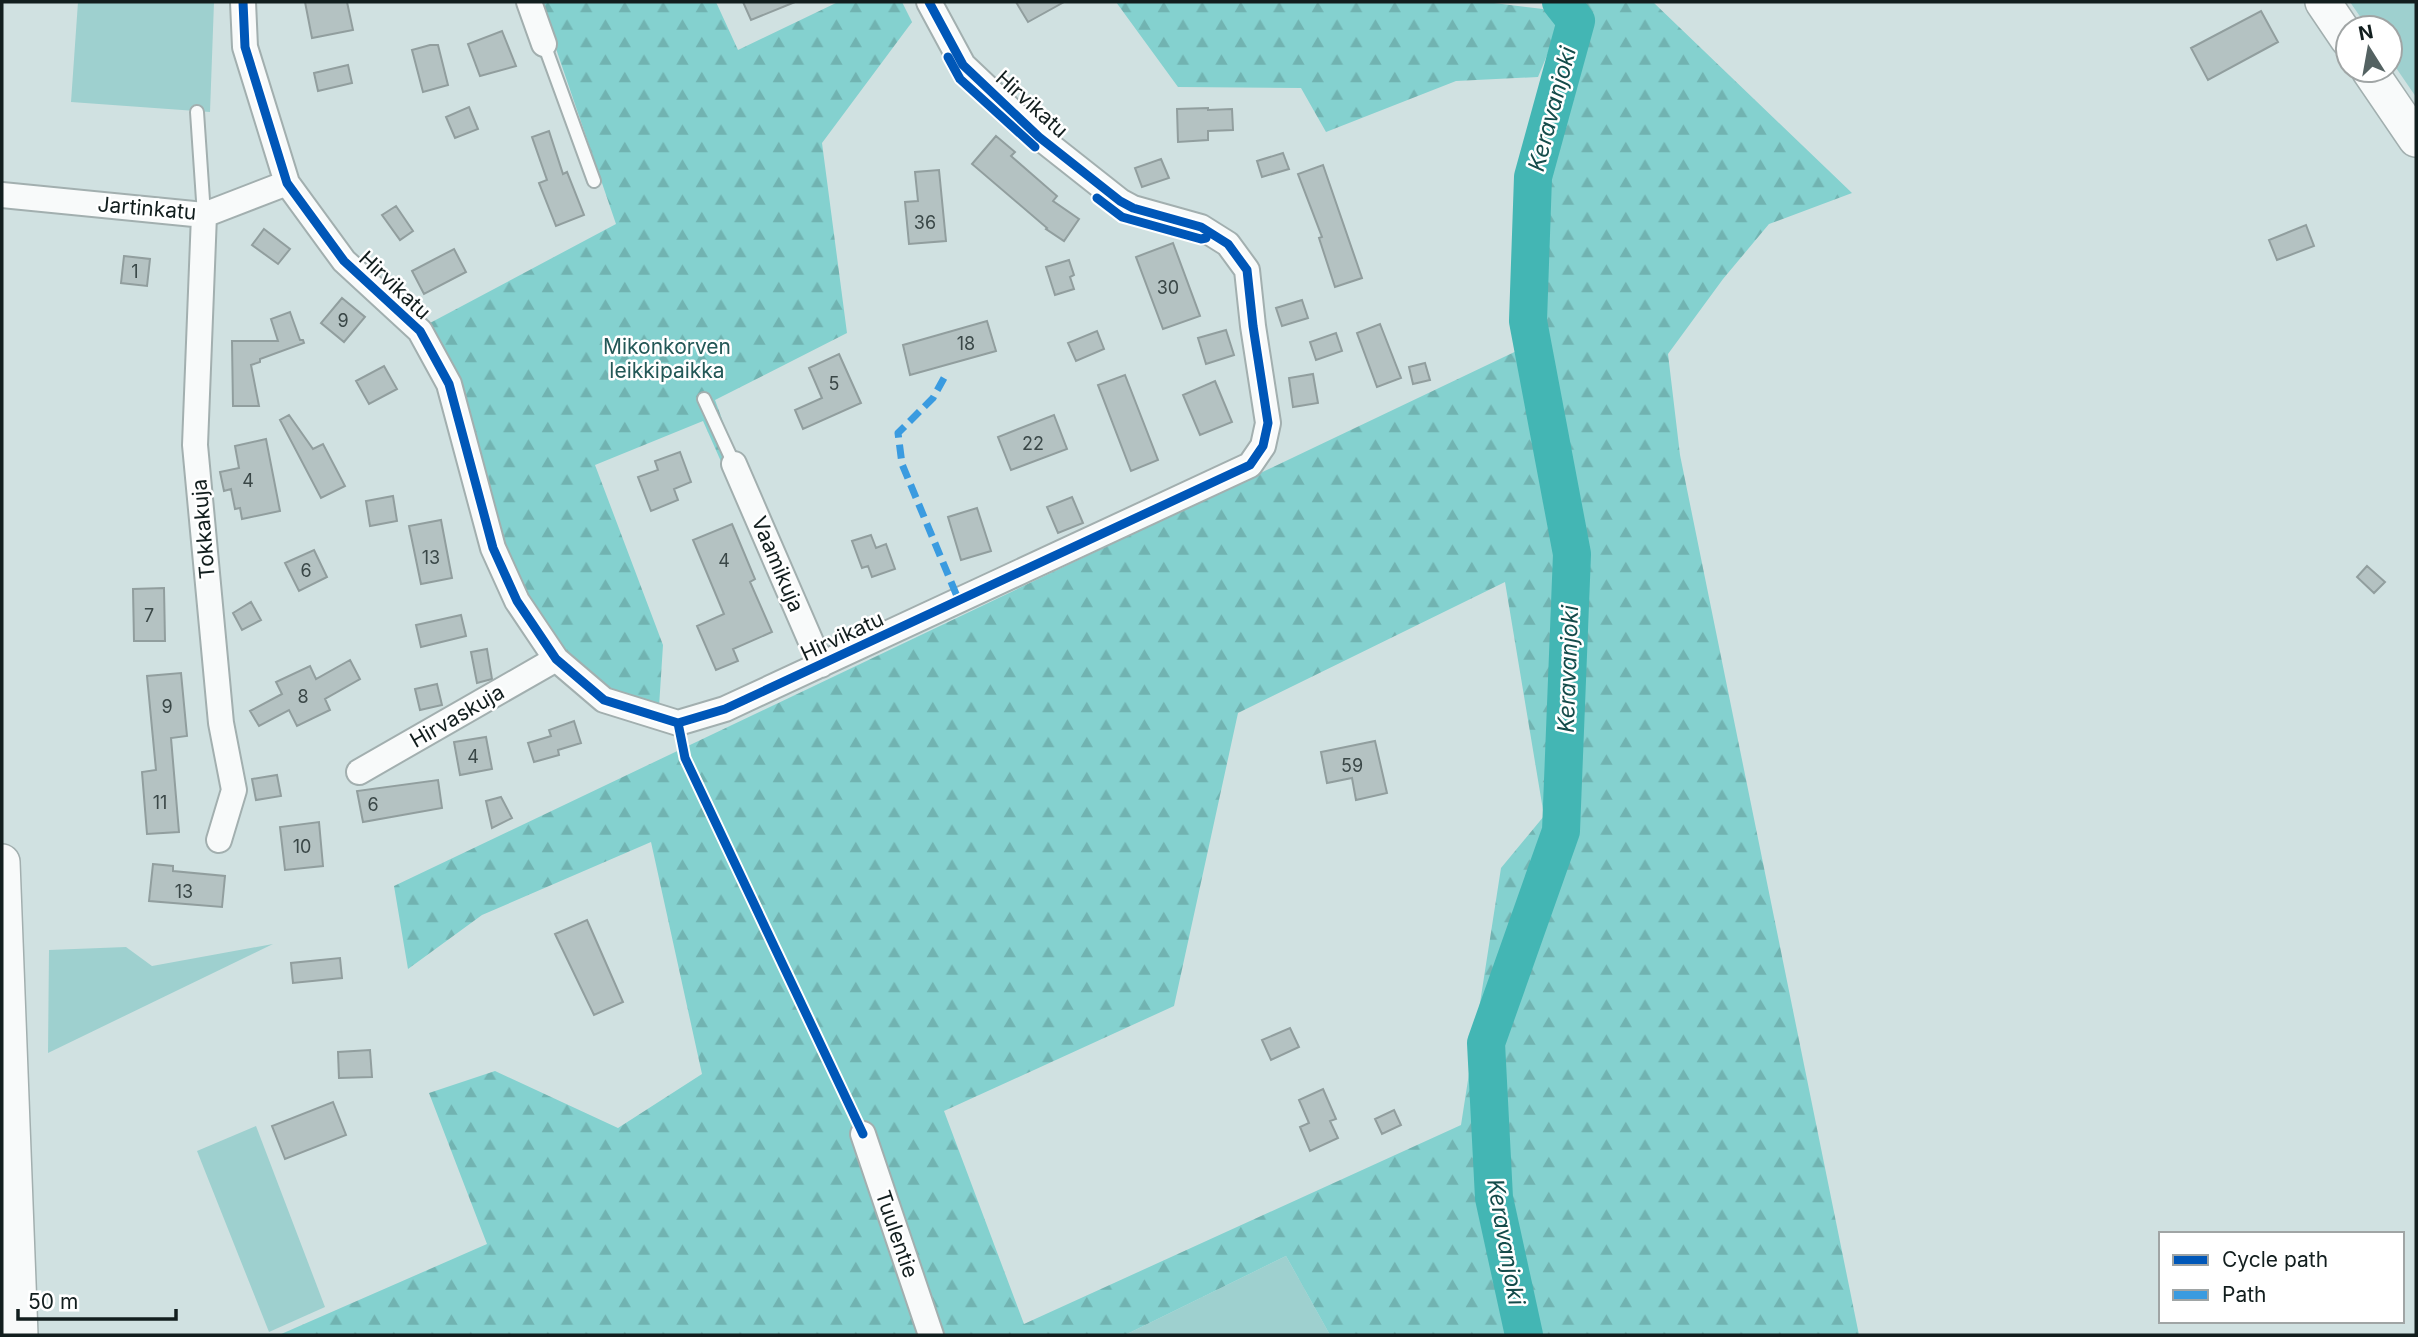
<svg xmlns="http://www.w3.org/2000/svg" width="2418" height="1337" font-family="Inter,sans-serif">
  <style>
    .green { fill: #9ed0cf }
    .forest { fill: url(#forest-firs); fill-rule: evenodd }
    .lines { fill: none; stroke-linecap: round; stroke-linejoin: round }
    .river { stroke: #43b6b4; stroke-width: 38 }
    .building { fill: #b4c2c2; stroke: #919e9e; stroke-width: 2 }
    .lane-casing { stroke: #a2afaf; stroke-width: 16 }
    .street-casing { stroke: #a2afaf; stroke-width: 28 }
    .secondary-casing { stroke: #a2afaf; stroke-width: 38 }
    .lane { stroke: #f8fafa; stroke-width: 12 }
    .street { stroke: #f8fafa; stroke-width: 24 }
    .secondary { stroke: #f8fafa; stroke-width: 35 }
    .quiet { stroke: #3a9be0; stroke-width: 7; stroke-dasharray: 14 7; stroke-linecap: butt }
    .cycleway-casing { stroke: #fff; stroke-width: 13 }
    .cycleway { stroke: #0057b8; stroke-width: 9 }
    .labels { text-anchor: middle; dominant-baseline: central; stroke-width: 5; stroke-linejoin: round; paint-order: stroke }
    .number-label { font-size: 18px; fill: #3a4747 }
    .street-label { font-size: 21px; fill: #121e1e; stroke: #fff }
    .park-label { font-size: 21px; fill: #235857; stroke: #fff }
    .water-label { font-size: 23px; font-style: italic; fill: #144b4a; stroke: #fff }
  </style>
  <defs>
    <pattern id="forest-firs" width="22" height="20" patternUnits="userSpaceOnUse" patternTransform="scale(1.75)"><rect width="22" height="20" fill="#84d1cf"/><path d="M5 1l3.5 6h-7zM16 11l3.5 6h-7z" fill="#71b3b1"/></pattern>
  </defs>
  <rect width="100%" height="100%" fill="#d0e1e1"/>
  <path class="green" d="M78,2h136l-4,110 -139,-10z
    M2350,2h66v95l-26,-38v-31h-22z
    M273,944l-225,109 1,-103 77,-3 26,19z
    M256,1126l69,181 -56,25 -72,-181z
    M1286,1256l44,79h-205z"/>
  <path class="forest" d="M540,2h176l22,48 100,-48h64l10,20 -90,121 25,190 -132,67 22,60 -14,6 -20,-45 -108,44 68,180 -4,62 -49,-16 -48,-40 -37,-58 -32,-80 -35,-132 -28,-58 186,-99z
    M1116,2h370l57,7 17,15 -22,53 -82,4 -130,51 -25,-44 -123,-1z
    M1575,2h78l199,191 -83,31 -46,55 -55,75 12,101 179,880h-529l-44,-79 -161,79h-846l208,-91 -58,-151 66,-22 123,57 84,-54 -51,-232 -169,73 -74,54 -14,-83 1150,-548 5,-156 41,-162zM1505,582l39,234 -43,52 -40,257 -437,199 -80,-213 230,-105 64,-293z"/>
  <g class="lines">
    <path class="river" d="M1524,1335l-30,-137 -8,-155 75,-212 11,-277 -44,-233 5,-144 43,-156 -15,-19"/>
  </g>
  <path class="building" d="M305,2h42l6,28 -41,8z
    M743,2h52l-44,18z
    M1016,2h48l-36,20z
    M2261,11l17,31 -70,38 -17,-32z
    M502,31l14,35 -36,10 -12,-32z
    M430,45h8l10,40 -25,7 -11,-42z
    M348,65l4,18 -34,8 -4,-18z
    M469,107l9,22 -23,9 -9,-21z
    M1208,108v2l24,-1 1,21 -25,1v9l-30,2 -1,-33z
    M549,131l14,43 4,-2 17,43 -28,11 -17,-43 8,-3 -15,-43z
    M996,136l19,16 -4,4 46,40 -4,5 26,18 -15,22 -18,-12 1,-1 -75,-64z
    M1283,153l6,16 -27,8 -5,-16z
    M1161,159l8,19 -27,9 -7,-19z
    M1323,165l39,113 -27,9 -16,-49 3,-1 -24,-63z
    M939,170l7,71 -37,3 -4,-42 13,-1 -3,-29z
    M396,206l17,25 -13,9 -18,-25z
    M2306,225l8,21 -37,14 -8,-20z
    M264,229l26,20 -12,15 -26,-19z
    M1173,243l27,73 -37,13 -27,-72z
    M454,249l12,23 -42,22 -12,-23z
    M124,256l26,3 -3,27 -26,-3z
    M1069,260l5,15 -4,2 4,12 -19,6 -9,-28z
    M342,298l23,19 -21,25 -23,-19z
    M1302,300l6,18 -26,8 -6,-18z
    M290,312l10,28h3l1,3 -44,16v3l-9,3 8,41h-26l-1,-65h46l-7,-22z
    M987,321l9,30 -86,24 -7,-30z
    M1380,324l21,54 -24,9 -20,-54z
    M1226,330l8,25 -28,9 -8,-26z
    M1097,331l7,18 -28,12 -8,-18z
    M1336,333l6,18 -26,9 -6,-18z
    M839,354l22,49 -58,26 -8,-19 27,-12 -13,-30z
    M1425,363l5,17 -17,4 -4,-17z
    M384,366l13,23 -28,15 -13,-23z
    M1313,374l5,29 -25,4 -4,-29z
    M1125,375l33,85 -27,11 -33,-86z
    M1215,381l17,41 -32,13 -17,-40z
    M289,415l24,34 10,-5 22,42 -24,12 -41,-78z
    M1054,415l13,34 -56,21 -13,-33z
    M266,439l14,72 -38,8 -2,-11 -5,1 -4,-20 -7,2 -4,-19 19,-4 -4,-22z
    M680,452l11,30 -17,7 4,11 -27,11 -13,-34 20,-7 -3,-9z
    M393,496l4,25 -27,5 -4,-25z
    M1072,497l11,26 -25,10 -11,-26z
    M977,508l14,43 -30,9 -13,-43z
    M441,520l11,58 -31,6 -12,-58z
    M732,524l23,55 -5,3 22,50 -39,17 5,12 -22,9 -19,-44 27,-12 -31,-74z
    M871,535l5,13 10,-4 9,25 -23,8 -4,-11 -6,2 -10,-27z
    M314,550l13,27 -28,14 -14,-28z
    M2367,566l18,16 -11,11 -17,-16z
    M164,588l1,53h-31l-1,-52z
    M251,602l10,18 -19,10 -9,-17z
    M461,615l5,21 -45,11 -5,-22z
    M487,649l5,30 -15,4 -6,-31z
    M350,660l10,19 -35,20 5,11 -33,16 -8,-16 -30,16 -9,-15 32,-17 -6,-12 34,-16 6,13z
    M181,673l6,63 -16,2 8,94 -32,2 -5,-62 14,-2 -9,-94z
    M437,684l5,21 -22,5 -5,-21z
    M574,721l7,22 -23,7 1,5 -25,7 -6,-19 23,-7 -2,-6z
    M486,737l6,32 -32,6 -6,-33z
    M1375,741l12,52 -31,7 -4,-22 -25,5 -6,-31z
    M277,775l4,21 -25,4 -4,-21z
    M438,780l4,28 -79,14 -6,-31z
    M501,797l11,21 -20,10 -6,-27z
    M319,822l4,44 -38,4 -5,-43z
    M153,864l20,2v5l52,5 -3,31 -73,-6z
    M587,920l36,82 -29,13 -39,-81z
    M340,958l2,20 -49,5 -2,-20z
    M1290,1028l9,19 -28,13 -9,-20z
    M370,1050l2,27 -33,1 -1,-26z
    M1323,1089l13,30 -6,2 8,17 -28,13 -10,-24 9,-4 -10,-23z
    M333,1102l13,33 -61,24 -13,-33z
    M1394,1110l7,15 -19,9 -7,-15z"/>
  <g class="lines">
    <defs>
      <path id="lane" d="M544,44l50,137
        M197,112l7,103
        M704,399l30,65"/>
      <path id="street" d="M243,2l2,45 42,136 57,78 76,70 29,53 44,164 24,53 39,58 48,41 74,23 47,-14 525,-244 13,-19 5,-23 -15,-97 -6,-56 -19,-26 -27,-17 -68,-19 -13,-7 -81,-64 -76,-72 -34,-63
        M529,2l15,42
        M2,195l202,20 83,-32
        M204,215l-9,230 26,278 13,67 -15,50
        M734,464l87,201
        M359,772l197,-113
        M863,1134l68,201"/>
      <path id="secondary" d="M2323,2l25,37
        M2369,70l47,69
        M2,862l18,473"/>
    </defs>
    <use href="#lane" class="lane-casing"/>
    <use href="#street" class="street-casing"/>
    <use href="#secondary" class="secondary-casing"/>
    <use href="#lane" class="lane"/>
    <use href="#street" class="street"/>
    <use href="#secondary" class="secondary"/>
    <path class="quiet" d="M944,378l-11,20 -35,35 4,31 57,137"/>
    <defs>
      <path id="cycleway" d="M243,2l2,45 42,136 57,78 76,70 29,53 44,164 24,53 39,58 48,41 74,23 47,-14 525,-244 13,-19 5,-23 -15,-97 -6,-56 -19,-26 -27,-17 -68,-19 -13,-7 -81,-64 -76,-72 -34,-63
        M948,57l12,22 75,68
        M1097,198l25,19 79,22 5,-1
        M678,723l7,35 178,376"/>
    </defs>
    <use href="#cycleway" class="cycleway-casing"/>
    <use href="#cycleway" class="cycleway"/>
  </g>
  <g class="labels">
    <g class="number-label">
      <text x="925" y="222">36</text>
      <text x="135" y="271">1</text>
      <text x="1168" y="287">30</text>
      <text x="343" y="320">9</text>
      <text x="966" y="343">18</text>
      <text x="834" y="383">5</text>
      <text x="1033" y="443">22</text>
      <text x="248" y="480">4</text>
      <text x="431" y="557">13</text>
      <text x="724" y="560">4</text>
      <text x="306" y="570">6</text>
      <text x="149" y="615">7</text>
      <text x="303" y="696">8</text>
      <text x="167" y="706">9</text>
      <text x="473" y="756">4</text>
      <text x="1352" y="765">59</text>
      <text x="160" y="802">11</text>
      <text x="373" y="804">6</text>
      <text x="302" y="846">10</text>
      <text x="184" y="891">13</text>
    </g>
    <g class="street-label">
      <text transform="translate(1032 104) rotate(42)">Hirvikatu</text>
      <text transform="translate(147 208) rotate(5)">Jartinkatu</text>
      <text transform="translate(395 285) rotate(43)">Hirvikatu</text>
      <text transform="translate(203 529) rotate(-95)">Tokkakuja</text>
      <text transform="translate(778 564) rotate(67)">Vaamikuja</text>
      <text transform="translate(842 636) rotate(-25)">Hirvikatu</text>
      <text transform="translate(457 716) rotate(-30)">Hirvaskuja</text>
      <text transform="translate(897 1234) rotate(71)">Tuulentie</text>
    </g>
    <g class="park-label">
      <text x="667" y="346">Mikonkorven<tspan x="667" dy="24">leikkipaikka</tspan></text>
    </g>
    <g class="water-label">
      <text transform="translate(1552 109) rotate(-75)">Keravanjoki</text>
      <text transform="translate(1568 669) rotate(-88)">Keravanjoki</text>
      <text transform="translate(1506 1242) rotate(80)">Keravanjoki</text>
    </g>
  </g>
  <rect width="2418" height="1337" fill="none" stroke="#121e1e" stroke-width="7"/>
  <rect x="2159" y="1232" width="245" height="91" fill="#ffffff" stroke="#a0a5a5" stroke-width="2"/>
  <rect x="2173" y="1255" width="35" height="10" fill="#0057b8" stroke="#a0a5a5" stroke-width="2"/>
  <text x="2222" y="1267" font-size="21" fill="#121e1e">Cycle path</text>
  <rect x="2173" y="1290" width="35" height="10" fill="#3a9be0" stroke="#a0a5a5" stroke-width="2"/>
  <text x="2222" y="1302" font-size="21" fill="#121e1e">Path</text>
  <g transform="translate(2369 49) rotate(349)"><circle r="33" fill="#ffffff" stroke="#a0a5a5" stroke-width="2"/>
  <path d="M0-5L12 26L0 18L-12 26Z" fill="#546262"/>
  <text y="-10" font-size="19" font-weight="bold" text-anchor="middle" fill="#121e1e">N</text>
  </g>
  <path d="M18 1309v10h158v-10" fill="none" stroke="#121e1e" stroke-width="3.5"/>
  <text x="28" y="1309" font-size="21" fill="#121e1e" stroke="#ffffff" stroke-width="5" paint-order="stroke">50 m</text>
</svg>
